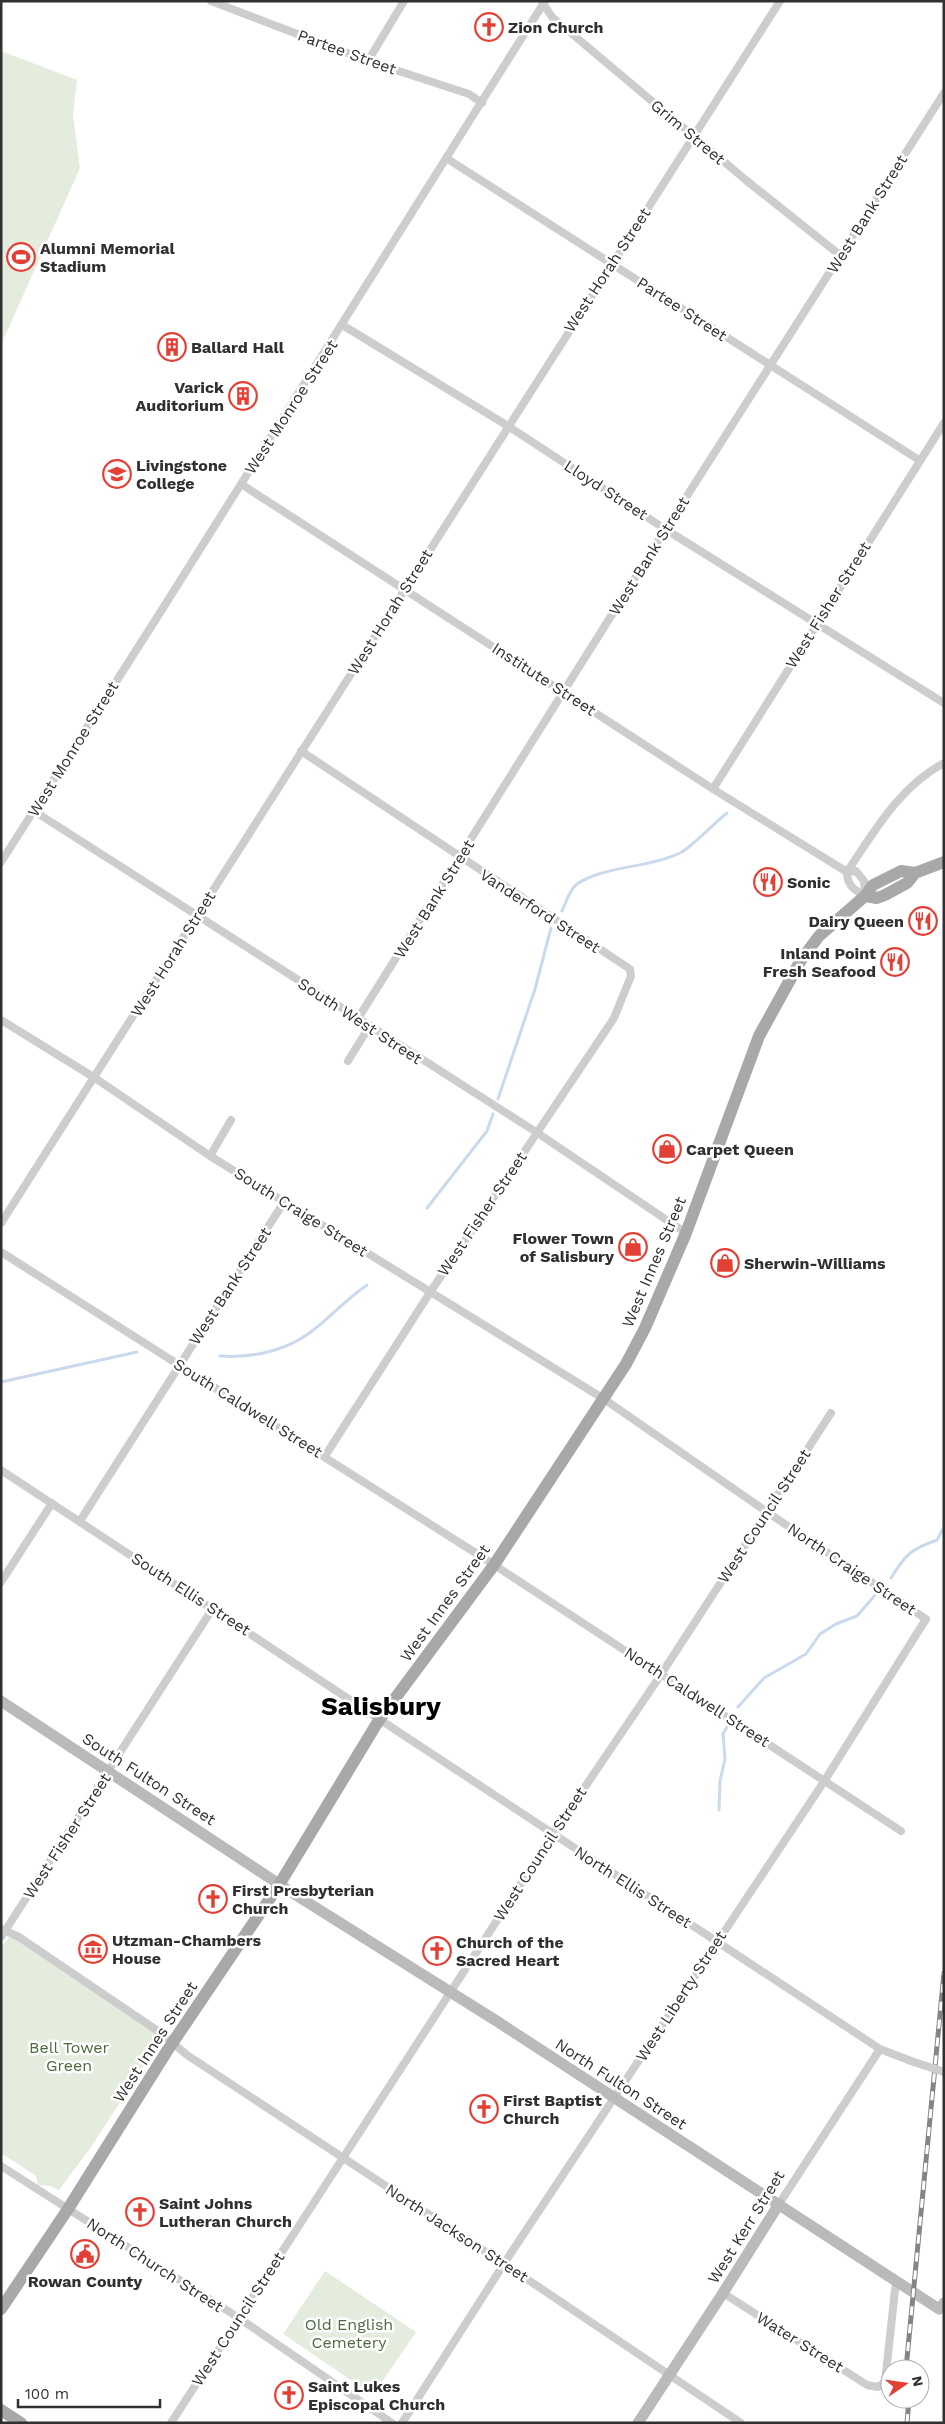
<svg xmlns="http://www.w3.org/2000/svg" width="945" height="2424" font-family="'Work Sans',sans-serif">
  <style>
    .green { fill: #e4ecde }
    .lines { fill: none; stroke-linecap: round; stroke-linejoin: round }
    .stream { stroke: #cadaec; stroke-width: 3 }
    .street { stroke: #cdcdcd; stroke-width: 8 }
    .secondary { stroke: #bababa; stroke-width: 11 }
    .primary { stroke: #a8a8a8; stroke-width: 12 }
    .rail-casing { stroke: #858585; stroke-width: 5 }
    .rail { stroke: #fff; stroke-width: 3; stroke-dasharray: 9; stroke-linecap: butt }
    .street-bridge { stroke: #cdcdcd; stroke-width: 8 }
    .labels { text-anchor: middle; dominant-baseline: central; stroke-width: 5; stroke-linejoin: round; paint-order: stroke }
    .poi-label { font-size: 16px; font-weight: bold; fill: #303030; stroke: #fff; text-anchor: start }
    .street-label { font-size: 16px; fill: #303030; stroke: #fff }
    .park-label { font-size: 16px; fill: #4c6b3d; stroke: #fff }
    .town-label { font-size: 26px; font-weight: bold; fill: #000; stroke: #fff }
  </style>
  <rect width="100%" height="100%" fill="#fff"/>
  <path class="green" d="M1,51l76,29 -4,34 7,54 -79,177z
    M8,1938h7l135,90 10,9v4l-69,106 -32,43 -9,-4 -12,-1 -2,-9 -35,-23v-206z
    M325,2271l91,61 -43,63 -90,-61z"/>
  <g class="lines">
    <path class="stream" d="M562,911c4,-8 7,-21 15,-27 26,-18 72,-16 103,-31 13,-7 34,-30 47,-40
      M498,1099l37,-110 16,-61
      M427,1208l60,-77 6,-17
      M220,1356c29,2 63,-4 88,-22 21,-15 38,-35 59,-49
      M1,1382l136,-30
      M891,1578c14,-23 20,-29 46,-38l7,-13
      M738,1707l26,-29 42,-24 14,-20 16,-10 21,-8 19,-22
      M719,1810l1,-29 5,-22 -2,-25 4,-7"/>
    <path class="street" d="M211,1l157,60 101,33 13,9
      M542,2l10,15 195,164 94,75
      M368,61l36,-60
      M446,158l473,302
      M344,326l164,100 157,103 279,174
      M241,484l472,305 134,83 9,-1 8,10 1,15
      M301,751l329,218 1,7 -17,42 -183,273 -106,165
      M713,789l231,-366
      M34,811l502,321 150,101
      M1,862c183,-286 365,-573 544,-861
      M847,872c27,-40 53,-86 97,-109
      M847,872c0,13 7,18 18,24
      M1,1020l94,58 115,78 394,243 163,113 159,107 -101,161 -316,476 -107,167
      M357,1020l305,-485 282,-442
      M348,1061l21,-34
      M210,1156l21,-36
      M1,1223l779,-1222
      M1,1252l481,305 419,274
      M1,1470l879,579 31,12
      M80,1521l204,-319
      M1,1582l51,-79
      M1,1929l18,8 142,96 26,22 325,214 229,154
      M1,1937l212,-329
      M1,2166l238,152 153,105
      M779,2204l101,-155
      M723,2293l144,92 11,2 7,-5 11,-101
      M171,2423l382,-589 105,-155 173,-266"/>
    <path class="secondary" d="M1,1701l290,191 204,128 444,289 5,-6
      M638,2423l85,-130 56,-89"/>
    <path class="primary" d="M865,896l12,2 8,-3 22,-12 8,-10 29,-11
      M1,2309l67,-100 99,-158 112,-166 100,-165 115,-155 132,-201 19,-36 41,-95 73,-197 42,-76 18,-24 46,-40 8,-11 28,-14 14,2
      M1,2410l20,13"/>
    <defs>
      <path id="rail" d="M906,2369l38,-396
        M907,2423l2,-24"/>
    </defs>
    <use href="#rail" class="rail-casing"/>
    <use href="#rail" class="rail"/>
    <path class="street-bridge" d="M911,2061l33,11"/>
  </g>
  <defs>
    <symbol id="church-ring" viewBox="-11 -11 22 22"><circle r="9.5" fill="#fff" stroke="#e34035" stroke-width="1.5"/><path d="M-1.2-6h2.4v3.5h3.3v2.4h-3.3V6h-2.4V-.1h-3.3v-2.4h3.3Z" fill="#e34035"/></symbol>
    <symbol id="stadium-ring" viewBox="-11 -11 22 22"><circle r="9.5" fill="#fff" stroke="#e34035" stroke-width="1.5"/><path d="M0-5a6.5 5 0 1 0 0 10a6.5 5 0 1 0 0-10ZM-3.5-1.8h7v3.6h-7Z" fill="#e34035"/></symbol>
    <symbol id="building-ring" viewBox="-11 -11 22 22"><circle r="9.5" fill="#fff" stroke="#e34035" stroke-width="1.5"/><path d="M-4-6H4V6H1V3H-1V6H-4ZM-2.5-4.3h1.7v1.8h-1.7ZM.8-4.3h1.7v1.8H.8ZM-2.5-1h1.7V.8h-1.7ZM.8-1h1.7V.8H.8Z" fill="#e34035"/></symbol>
    <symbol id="university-ring" viewBox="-11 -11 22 22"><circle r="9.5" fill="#fff" stroke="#e34035" stroke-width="1.5"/><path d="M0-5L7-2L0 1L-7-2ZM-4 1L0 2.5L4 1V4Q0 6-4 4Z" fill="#e34035"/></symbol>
    <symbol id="restaurant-ring" viewBox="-11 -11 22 22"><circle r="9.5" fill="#fff" stroke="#e34035" stroke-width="1.5"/><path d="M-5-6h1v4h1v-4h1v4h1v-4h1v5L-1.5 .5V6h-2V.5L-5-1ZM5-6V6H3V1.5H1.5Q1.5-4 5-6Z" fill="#e34035"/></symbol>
    <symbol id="shop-ring" viewBox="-11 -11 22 22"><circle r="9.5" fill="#fff" stroke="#e34035" stroke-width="1.5"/><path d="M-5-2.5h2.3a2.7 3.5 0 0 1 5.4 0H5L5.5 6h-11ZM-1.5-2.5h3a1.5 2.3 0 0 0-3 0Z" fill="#e34035"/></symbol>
    <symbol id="museum-ring" viewBox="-11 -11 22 22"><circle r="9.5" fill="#fff" stroke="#e34035" stroke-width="1.5"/><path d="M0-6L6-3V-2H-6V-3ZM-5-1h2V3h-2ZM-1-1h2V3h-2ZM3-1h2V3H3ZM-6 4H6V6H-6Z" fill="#e34035"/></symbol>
    <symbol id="civic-ring" viewBox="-11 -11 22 22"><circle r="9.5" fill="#fff" stroke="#e34035" stroke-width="1.5"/><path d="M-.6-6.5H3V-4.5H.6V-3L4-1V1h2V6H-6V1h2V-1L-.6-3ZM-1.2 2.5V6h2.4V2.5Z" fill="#e34035"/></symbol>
  </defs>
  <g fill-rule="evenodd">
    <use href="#church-ring" x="473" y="11" width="32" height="32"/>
    <use href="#stadium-ring" x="5" y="241" width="32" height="32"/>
    <use href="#building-ring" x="156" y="331" width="32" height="32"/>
    <use href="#building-ring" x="227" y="380" width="32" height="32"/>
    <use href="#university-ring" x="101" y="458" width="32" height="32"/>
    <use href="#restaurant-ring" x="752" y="866" width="32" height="32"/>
    <use href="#restaurant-ring" x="907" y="905" width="32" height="32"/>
    <use href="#restaurant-ring" x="879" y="946" width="32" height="32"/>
    <use href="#shop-ring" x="651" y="1133" width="32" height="32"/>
    <use href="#shop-ring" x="617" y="1231" width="32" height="32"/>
    <use href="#shop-ring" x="709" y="1247" width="32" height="32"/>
    <use href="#church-ring" x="197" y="1883" width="32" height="32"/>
    <use href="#museum-ring" x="77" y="1933" width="32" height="32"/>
    <use href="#church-ring" x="421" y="1935" width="32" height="32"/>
    <use href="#church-ring" x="468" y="2093" width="32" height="32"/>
    <use href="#church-ring" x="124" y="2196" width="32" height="32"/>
    <use href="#civic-ring" x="69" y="2238" width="32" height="32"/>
    <use href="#church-ring" x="273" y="2379" width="32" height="32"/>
  </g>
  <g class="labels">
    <g class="poi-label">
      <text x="508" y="27">Zion Church</text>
      <text x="40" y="248">Alumni Memorial<tspan x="40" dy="18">Stadium</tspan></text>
      <text x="191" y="347">Ballard Hall</text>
      <text x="224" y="387" text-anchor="end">Varick<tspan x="224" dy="18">Auditorium</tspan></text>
      <text x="136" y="465">Livingstone<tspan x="136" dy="18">College</tspan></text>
      <text x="787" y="882">Sonic</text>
      <text x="904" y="921" text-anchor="end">Dairy Queen</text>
      <text x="876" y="953" text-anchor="end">Inland Point<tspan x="876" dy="18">Fresh Seafood</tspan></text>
      <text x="686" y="1149">Carpet Queen</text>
      <text x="614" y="1238" text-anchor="end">Flower Town<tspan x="614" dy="18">of Salisbury</tspan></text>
      <text x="744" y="1263">Sherwin-Williams</text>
      <text x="232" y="1890">First Presbyterian<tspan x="232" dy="18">Church</tspan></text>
      <text x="112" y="1940">Utzman-Chambers<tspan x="112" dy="18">House</tspan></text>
      <text x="456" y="1942">Church of the<tspan x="456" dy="18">Sacred Heart</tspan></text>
      <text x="503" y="2100">First Baptist<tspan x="503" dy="18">Church</tspan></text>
      <text x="159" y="2203">Saint Johns<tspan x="159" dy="18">Lutheran Church</tspan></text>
      <text x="85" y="2281" text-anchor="middle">Rowan County</text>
      <text x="308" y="2386">Saint Lukes<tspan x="308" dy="18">Episcopal Church</tspan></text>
    </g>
    <g class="street-label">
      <text transform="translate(347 52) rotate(20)">Partee Street</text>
      <text transform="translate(688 132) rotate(40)">Grim Street</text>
      <text transform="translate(867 214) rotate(-58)">West Bank Street</text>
      <text transform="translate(607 270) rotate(-57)">West Horah Street</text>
      <text transform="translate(682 309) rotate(33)">Partee Street</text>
      <text transform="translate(291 407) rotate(-57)">West Monroe Street</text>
      <text transform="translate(606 490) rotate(33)">Lloyd Street</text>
      <text transform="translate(649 556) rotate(-58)">West Bank Street</text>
      <text transform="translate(828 605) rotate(-58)">West Fisher Street</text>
      <text transform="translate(390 612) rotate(-58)">West Horah Street</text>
      <text transform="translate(544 679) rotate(33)">Institute Street</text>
      <text transform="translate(73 749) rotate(-58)">West Monroe Street</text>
      <text transform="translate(434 899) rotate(-58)">West Bank Street</text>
      <text transform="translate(540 911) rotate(33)">Vanderford Street</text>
      <text transform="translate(173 954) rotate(-58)">West Horah Street</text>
      <text transform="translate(360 1021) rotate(33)">South West Street</text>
      <text transform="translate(301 1212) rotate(32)">South Craige Street</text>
      <text transform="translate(482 1214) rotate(-56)">West Fisher Street</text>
      <text transform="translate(654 1262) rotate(-67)">West Innes Street</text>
      <text transform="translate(230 1286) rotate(-57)">West Bank Street</text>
      <text transform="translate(248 1408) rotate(32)">South Caldwell Street</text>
      <text transform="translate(764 1516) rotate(-57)">West Council Street</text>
      <text transform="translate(852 1569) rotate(34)">North Craige Street</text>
      <text transform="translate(191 1594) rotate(33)">South Ellis Street</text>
      <text transform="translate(445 1603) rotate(-54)">West Innes Street</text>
      <text transform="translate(697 1697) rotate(33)">North Caldwell Street</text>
      <text transform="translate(149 1779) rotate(33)">South Fulton Street</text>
      <text transform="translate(67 1836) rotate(-57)">West Fisher Street</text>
      <text transform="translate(540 1854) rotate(-57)">West Council Street</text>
      <text transform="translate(633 1887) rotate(33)">North Ellis Street</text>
      <text transform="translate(681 1996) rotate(-57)">West Liberty Street</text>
      <text transform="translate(155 2042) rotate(-57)">West Innes Street</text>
      <text transform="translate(621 2084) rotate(33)">North Fulton Street</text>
      <text transform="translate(746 2227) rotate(-58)">West Kerr Street</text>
      <text transform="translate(457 2233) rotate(33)">North Jackson Street</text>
      <text transform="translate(155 2265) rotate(33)">North Church Street</text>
      <text transform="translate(238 2319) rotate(-57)">West Council Street</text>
      <text transform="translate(800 2342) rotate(32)">Water Street</text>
    </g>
    <g class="park-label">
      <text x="69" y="2047">Bell Tower<tspan x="69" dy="18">Green</tspan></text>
      <text x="349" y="2324">Old English<tspan x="349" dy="18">Cemetery</tspan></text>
    </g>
    <g class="town-label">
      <text x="381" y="1706">Salisbury</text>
    </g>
  </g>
  <rect width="945" height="2424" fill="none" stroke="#303030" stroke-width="5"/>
  <g transform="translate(905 2384) rotate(77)"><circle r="24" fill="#ffffff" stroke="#acacac"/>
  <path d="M0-4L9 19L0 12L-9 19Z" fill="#e34035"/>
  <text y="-8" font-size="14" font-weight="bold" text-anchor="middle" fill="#303030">N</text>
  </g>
  <path d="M18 2399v8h142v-8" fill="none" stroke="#303030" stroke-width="2.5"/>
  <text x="25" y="2399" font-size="15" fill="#303030" stroke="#ffffff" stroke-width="4" paint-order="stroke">100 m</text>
</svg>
